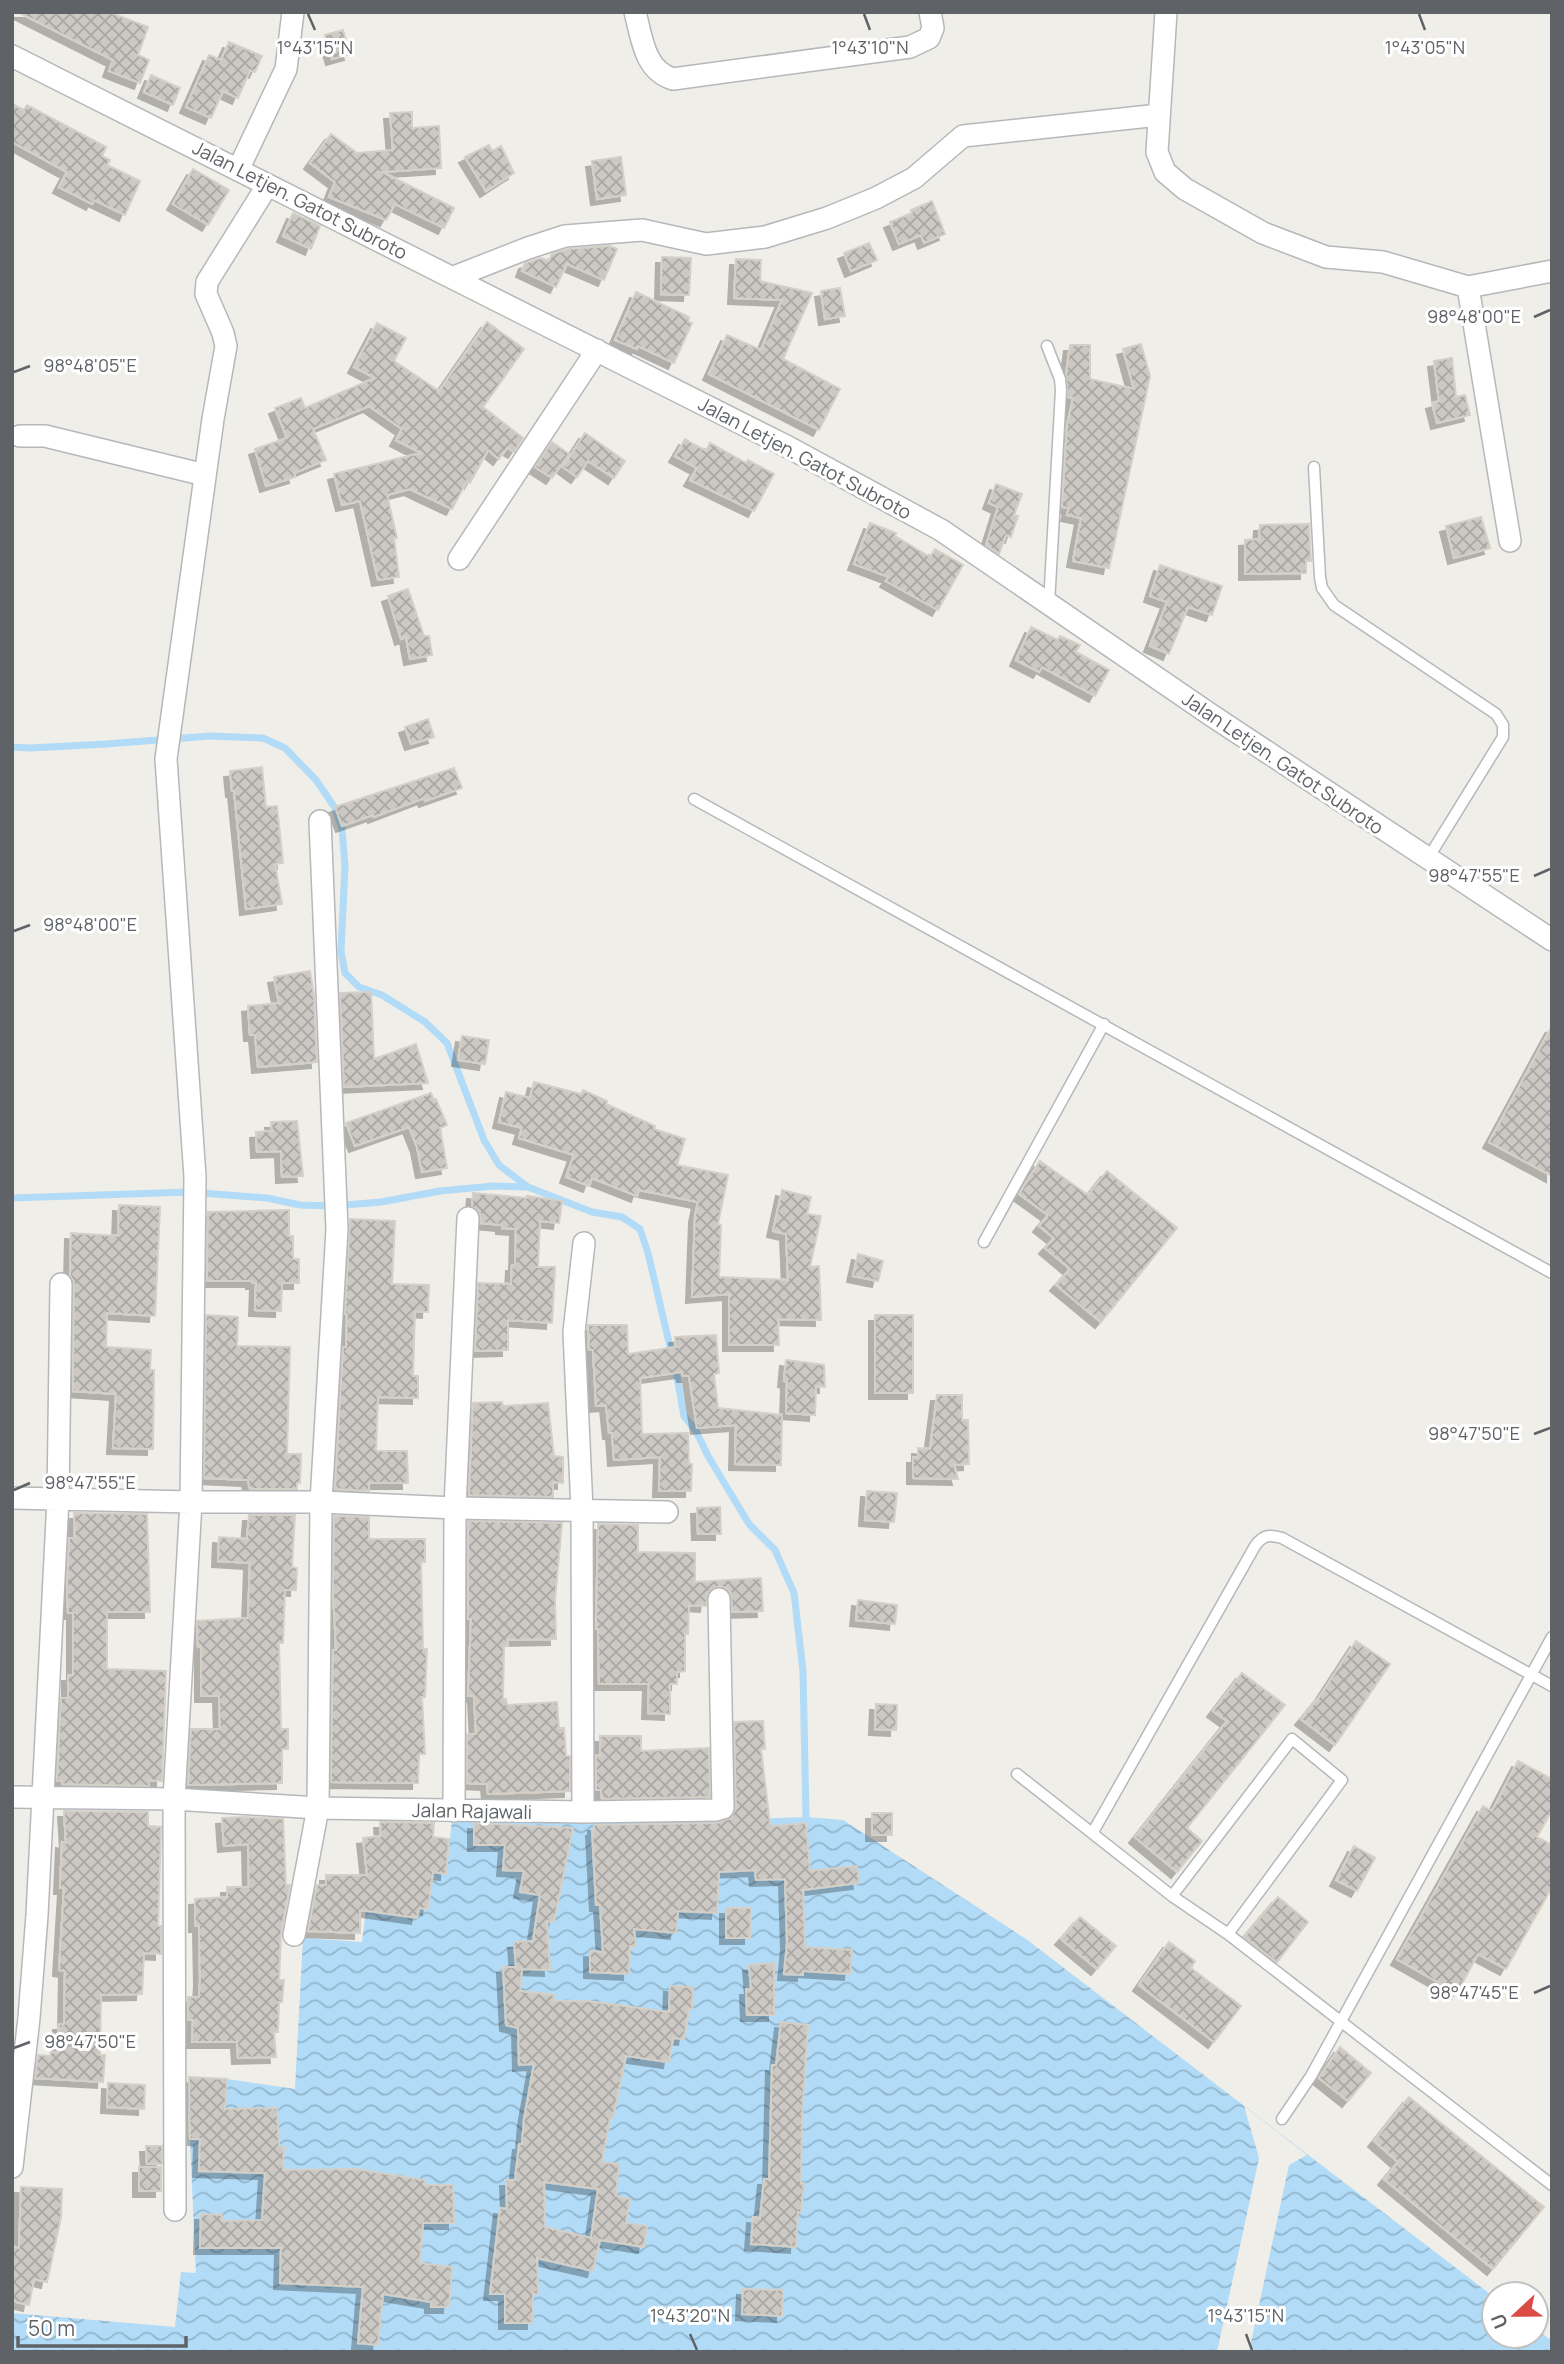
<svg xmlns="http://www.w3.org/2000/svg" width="1564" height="2364" font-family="Manrope,sans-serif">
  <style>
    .water { fill: url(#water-waves) }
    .pier { fill: #f0eee8 }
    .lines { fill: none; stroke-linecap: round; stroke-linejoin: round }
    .stream { stroke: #b1dbf7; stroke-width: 7 }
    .building { fill: url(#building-cross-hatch); stroke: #d4d0c7; stroke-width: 2; fill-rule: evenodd; filter: url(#shadow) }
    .service-casing { stroke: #b5b8bb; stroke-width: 13 }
    .minor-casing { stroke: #b5b8bb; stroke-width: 24 }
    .service { stroke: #fff; stroke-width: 10 }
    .minor { stroke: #fff; stroke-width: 21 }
    .ticks { fill: none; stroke: #5f6367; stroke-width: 2.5 }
    .labels { text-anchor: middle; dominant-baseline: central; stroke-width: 6; stroke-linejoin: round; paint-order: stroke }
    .street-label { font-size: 19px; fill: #5f6367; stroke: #fff }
    .ticks-label { font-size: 18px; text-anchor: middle; fill: #5f6367; stroke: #fff; stroke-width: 6; stroke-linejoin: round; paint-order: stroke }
  </style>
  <defs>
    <pattern id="water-waves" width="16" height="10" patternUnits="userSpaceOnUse" patternTransform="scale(1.75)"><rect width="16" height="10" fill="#b1dbf7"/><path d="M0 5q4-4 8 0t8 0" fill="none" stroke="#93b5cc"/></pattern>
    <pattern id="building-cross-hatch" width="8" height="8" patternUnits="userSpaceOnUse" patternTransform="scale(1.75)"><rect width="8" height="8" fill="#ccc9c5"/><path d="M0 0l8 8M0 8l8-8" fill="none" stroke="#a9a7a4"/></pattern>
    <filter id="shadow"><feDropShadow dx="-6" dy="6" stdDeviation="0" flood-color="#0004"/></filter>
  </defs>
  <rect width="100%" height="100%" fill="#f0eee8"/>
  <path class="water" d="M806,1817l37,3 183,119 468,358v39h42v-7l16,12v11h-1540v-39l163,14 6,-55 15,1 -8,-176 1,-20 38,2 68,10 8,-151 59,4 9,-75 75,6 6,-52 179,-2 21,3z"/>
  <path class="pier" d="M1244,2106l63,49 -18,10 -40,187h-32l42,-194z"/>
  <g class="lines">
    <path class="stream" d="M12,747l18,1 76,-4 104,-8 53,2 22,10 31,32 19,28 7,21 3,37 -4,85 4,22 14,14 23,8 43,27 22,21 37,97 15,25 29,22
      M12,1198l177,-6 78,6 33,7 33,1 48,-4 59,-11 53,-5 35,1 64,25 30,5 18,12 8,24 24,102
      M675,1366l9,50 12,15 12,25 41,68 26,26 19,43 9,78 3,146"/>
  </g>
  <path class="building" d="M18,12h91l39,15 -10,28 11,5 -9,23 -31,-12 4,-11z
    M343,30l7,24 -18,5 -7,-24z
    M229,42l33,14 -7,16 -5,-2 -12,28 -15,-7 -12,27 -25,-11 23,-52 12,5z
    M151,75l29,13 -7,17 -29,-13z
    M12,104l12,6 3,-5 79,42 -4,9 8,4 -3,5 33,16 -15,34 -31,-15 -2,4 -33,-17 8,-15 -55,-30z
    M412,112v16l27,-2 2,42 -59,4 72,36 -10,20 -49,-24 -9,16 -57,-23 6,-15 -25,-19 21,-29 26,19 36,-3 -3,-37z
    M489,145l3,6 9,-5 13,27 -28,18 -21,-34z
    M621,157l5,38 -29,4 -5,-38z
    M193,169l36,21 -21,35 -35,-21z
    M932,201l13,33 -21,9 -3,-8 -22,9 -9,-22 22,-9 -1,-3z
    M293,213l27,13 -9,23 -28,-13z
    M869,243l8,17 -26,11 -7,-18z
    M609,246l8,3 -13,31 -37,-16 -11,23 -34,-16 3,-8 16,-5 8,3 3,-7 16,-5z
    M662,257l29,1 -2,37 -28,-1z
    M736,259l25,1 -1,21 52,12 -29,66 57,30 -21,41 -110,-56 18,-39 34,15 21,-50 -48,-2z
    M840,288l5,28 -20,3 -4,-28z
    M636,292l53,25 -1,5 4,1 -18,40 -36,-17 -1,3 -22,-9z
    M487,322l37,27 -41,58 40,31 -9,14 -7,-4 -8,11 -11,-9 -18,33 -3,-2 -15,28 -42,-20 -23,6 10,43h-3l5,39 -21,3 -18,-79 -18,4 -8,-31 87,-21 -25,-13 6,-11 -33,-23 -56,23 13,31 -32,13 1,4 -29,9 -11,-37 32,-11 -12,-30 26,-10 4,10 70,-30 -21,-11 23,-44 29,15 -12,23 45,30z
    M1141,344l9,32 -41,192 -36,-7 8,-43 -14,-3 2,-7 -7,-1 5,-82 6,-27 -5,-1 -2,-23 4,-29h20v34l44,10 -11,-40z
    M1452,358l4,39 9,-2 5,20 -33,8 -5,-20 7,-2 -5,-40z
    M585,433l40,28 -11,17 -26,-17 -11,16 -14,-10z
    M685,439l21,12 4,-8 36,20 2,-3 26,14 -20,37 -64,-31 7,-12 -22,-12z
    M552,442l17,12 -17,24 -17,-11z
    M996,484l26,10 -8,21 4,1 -7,21 -5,-2 -7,19 -13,-9 12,-38 -9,-4z
    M1481,517l9,31 -36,10 -8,-32z
    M870,523l26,10 -1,3 35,21 5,-8 28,16 -25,45 -52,-29 3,-4 -35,-13z
    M1309,524l2,37h-5v12l-61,1v-34l14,-1 1,-14z
    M1160,565l62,21 -10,29 -24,-8 -19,47 -19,-8 17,-44 -17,-6z
    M408,589l16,47h5l3,19 -22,4 -4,-22 -5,2 -13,-43z
    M1031,627l27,13 2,-4 20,9 -4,7 33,18 -14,26 -53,-29 -3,5 -23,-12z
    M428,719l6,18 -23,7 -6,-17z
    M262,767l4,40 11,-1 6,57 -8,1 7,40 -36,5 -12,-118h-2l-2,-20z
    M454,768l8,20 -37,13 -1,-3 -50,19 -1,-2 -31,11 -7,-19z
    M310,971l4,24 3,67 -59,5 -3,-32h-5l-2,-29 31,-3 -5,-26z
    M371,992l3,67 42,-15 12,39 -84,4 -4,-94z
    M1552,1026v150l-63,-34z
    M462,1036l27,4 -4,24 -27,-4z
    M534,1082l47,12 2,-4 24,11 -1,3 49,22 -1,3 31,10 -8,26 51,10 -10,49 3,1 -2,52 69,3 -2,-46 -13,-3 9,-41 29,7 -4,17 14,2 -11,51 9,-1 2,54 -43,-1 1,26h-50v-51l-37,3 3,-81 3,-14 -59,-12 -2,6 -45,-18 -3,8 -23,-9 8,-22 -55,-17 3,-10 -23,-6 7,-30 24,6z
    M431,1093l3,7 2,-1 11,26 -7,3 7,40 -25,4 -5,-25 -8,-20 -54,19 -9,-23z
    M297,1121l6,55 -21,1 -1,-26 -24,1 -1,-20 16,-1 -1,-9z
    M1040,1161l48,34 19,-24 70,57 -76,94 -45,-37 14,-16 -25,-21 9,-10 -15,-12 9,-11 -29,-21z
    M473,1193l54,5v-2l35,5 -3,22 -19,-2 -2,46h17l-3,56 -44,-3v30l-33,1 3,-68 33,1 1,-19h3l1,-36 -14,-1v-3l-21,-2 -1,-10 -8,-7z
    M119,1205l41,2 -5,109 -48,-3 -1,34 45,3 -1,20h4l-1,79 -40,-1 3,-54 -43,-3 1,-107 -4,-9 1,-42 47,3z
    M289,1210v26h4v23h6v24h-17l-1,28 -26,-1 1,-27h-4v-2h-45l1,-69z
    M350,1219l45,2 -3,63 37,1 -1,27 -13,-1 -2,65h5v22l-40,-1 -2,54h31l1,32h-39v8l-34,-2 8,-142h3l1,-33h-2z
    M858,1254l25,7 -5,20 -25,-5z
    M206,1315l32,2 -1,29 53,1 -3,107h14l-1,29h-3v6h-47l-2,-9 -44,-2z
    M875,1315h38v78h-38z
    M588,1325h39l1,29 48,-7 -1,-10 41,-2 3,38 -5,1 4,34 64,7 -1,50 -46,-1 1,-39 -39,3 -8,-52h-6l-1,-4 -42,6 2,56 46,-1 1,31h3l-1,27h-32l1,-34 -46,3 -2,-27h-3l-3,-28 -10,1 -3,-56h-4z
    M786,1360l38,5 1,22 -9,-1 -1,29 -29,-2 1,-31 -3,-1z
    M937,1395h25v25h6l1,44 -15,1 4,14 -45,-1v-21h5v-9l12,1z
    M502,1402l1,4 45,-3 6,53 9,1v26l-10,-1v15l-84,-2 4,-92z
    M867,1491l30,2 -3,29 -29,-2z
    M720,1507l1,27h-23l-1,-26z
    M74,1513l73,1 3,98h-43v57l59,2 -4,110 -13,-1v6l-87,-2v-3h-5l4,-83h7v-23h5v-62h-5l-1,-26 2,-49h6z
    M249,1515h46l-3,52 5,1 -1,22h-11l-2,53h-4l2,86h7v20h-6v34l-94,2 3,-56h29l-1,-33h-18v-50l-3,1 -1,-26 51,-3 2,-55 -32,-2 1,-24 28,2z
    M334,1516l35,1v22h56v23h-4l2,87h4l-2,48h-3l3,57h-6l-1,29 -87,-1 2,-132h3l-3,-60z
    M468,1521l94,2 -7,77 1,39 -49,1 1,6h-4l-1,53h3l1,6 50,-3 2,26h5l2,28h4v35l-82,3 -1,-10 -20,-1v-49h9l-2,-38h-6l3,-77h-3z
    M598,1524l40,1v27l57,1v29l66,-4 2,33 -31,1 -1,-19 -5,-5 -7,-2 -11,6 -2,14 -17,-1 -1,29h-3v37l-8,1v12h-7v30l-22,-1 1,-29h-50l-1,-55h-2z
    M858,1600l39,5 -2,19 -39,-4z
    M1356,1641l34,23 -55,81 -34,-26 19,-23z
    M1242,1673l43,32 -98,123 15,13 -25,31 -42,-35 92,-116 -14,-10z
    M876,1704l21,1 -1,25 -21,-1z
    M763,1721l2,28h-4l9,75 3,2 33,-3 4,48 47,-5 2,17 -56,7 2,57 47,3 -2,24 -47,-3v4l-19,-1 3,-31 -2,-64 -29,1 -1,-10 -36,2 -2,41 -39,-2 -2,22 -42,-4 2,17h-6l-1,28 -39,-2v-21l13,1 -3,-47h-4l-4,-75h2v-5l122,-2 15,-5 5,-10 -2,-86z
    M600,1736h41v15l68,-3 1,49 -108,2 -1,-9h-5v-35h4z
    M1518,1761l34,18v31l-15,27 15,8v42l-46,82 -28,-15 -21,39 -60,-34 86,-153 9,5z
    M64,1811l84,1v14l13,1 -3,99h3v28l-17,-1 -2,41 -41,1 -1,60h5l-2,27 -68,-4 3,-23 12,1 1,-4h7l1,-28h5l1,-53 -6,-1 5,-82h-4l2,-46 4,1z
    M872,1813h20v22h-20z
    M245,1817l38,2 3,66h4l-9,48 -2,47h5l-2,22h-3l-1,30h-4l2,25 -38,1 -1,-16h-45l1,-22h-5v-23h11l1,-17 -1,-54h-4v-27l32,-2v-10h22l-1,-43 -24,2 -2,-28z
    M380,1822l54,1 -1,14 16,2 -3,35 -13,-2 -5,37 -9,-1 -2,10 -57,-8v23l-52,-2 9,-46h9v-10h41l-4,-37 18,-2z
    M474,1823l99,5 -19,94 -7,-1 3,49 -28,-1 -2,22 34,4v6h34l81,11 1,-26 23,1 -1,22h-3l-5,30 -11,-1 -4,24 -43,-6 -13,62h-3l-8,44 17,2 -3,32 14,3 -4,24 21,3 -3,21 -44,-7 -7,31 -56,-13 1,36h-5v29h-28v-29h-15l10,-86 7,1 -1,-29h9l4,-36h3l2,-25 10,-55 -15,1 -1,-37 -12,-3 -3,-58h13l-2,-25 19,-1 7,-46 -20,-3 4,-21 -21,-1 2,-25h-31zM544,2182l54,7 -7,49 -46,-11z
    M1354,1846l21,12 -18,33 -21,-11z
    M1278,1897l30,25 -31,40 -33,-25z
    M726,1908h25l-1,30h-24z
    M1080,1917l36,29 -19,23 -36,-30z
    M1169,1942l26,19 -4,7 50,38 -27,36 -75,-57z
    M774,1963v52h-27l-1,-26h5l-2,-24z
    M781,2022l27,3 -6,93 -1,65h3l-3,30 -3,-1 -2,35 -45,-3 2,-27 7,1 4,-39h5l3,-114h4z
    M1340,2047l31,26 -23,28 -29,-23z
    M189,2077l38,2 -2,30 52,-1 2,39h5l-1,23 73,-1 69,11 -1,5h29l1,38h-31l-3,40 32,4 -3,40h-18v-5l-48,-8 -5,51 -20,-2 5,-56 -83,-4 1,-35h-81l1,-34 21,1v6l40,-1 3,-47 -66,-2 1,-32h-10z
    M108,2083l37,2 -1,24 -37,-2z
    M1409,2097l135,110 -51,62 -109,-90 14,-17 -24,-21z
    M146,2146h16v18h-15z
    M139,2167h22v24h-22z
    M21,2187l41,2 -1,28 -14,65 -13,-3 -5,26 -17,-4v-55l7,2z
    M743,2289l40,1 -1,26 -40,-2z"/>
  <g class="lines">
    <defs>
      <path id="service" d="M1047,346l13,33 1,11 -12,214
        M1314,467l6,110 2,11 12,17 162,109 7,11v12l-76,123
        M694,799l858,474
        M984,1242l120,-218
        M1017,1774l155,122 56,38 324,251
        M1093,1832l162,-286c8,-11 14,-12 27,-8l270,148
        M1172,1896l120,-157 50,41 -114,154
        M1282,2119l29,-43 241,-439"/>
      <path id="minor" d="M635,12c7,26 9,58 38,67l237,-32 19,-9 4,-10 -3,-16
        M1166,12l-9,140 8,20 20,17 78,44 63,24 57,5 85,25 84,-16
        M12,56l776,391 153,83 270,185 341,225
        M238,170l48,-101 7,-57
        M454,277l74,-29 37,-12 77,-6 64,14 59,-7 62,-19 49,-20 38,-20 49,-42 196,-21
        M1468,287l42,254
        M20,436h25l160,39
        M459,559l138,-209
        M12,1498l179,4h130l134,6 212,4
        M12,1797l162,2 144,9 265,4 133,-2 7,-2 -4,-209
        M454,1811l1,-303 13,-290
        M583,1812l-1,-302 -8,-178 10,-89
        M294,1935l24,-127 3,-306 16,-273 -17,-408
        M12,2167l17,-149 8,-103 21,-416 3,-215
        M175,2210l-1,-411 17,-297 4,-325 -29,-418 47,-340 13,-73 -3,-13 -17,-39 1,-12 60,-96"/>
    </defs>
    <use href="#service" class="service-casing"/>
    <use href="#minor" class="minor-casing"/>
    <use href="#service" class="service"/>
    <use href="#minor" class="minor"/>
  </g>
  <path class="ticks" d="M308,14l7,16M864,14l6,16M1419,14l6,16M1534,317l16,-7M14,372l16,-6M1534,876l16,-7M14,931l16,-6M1534,1434l16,-6M14,1490l16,-7M1534,1993l16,-7M14,2048l16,-6M690,2334l7,16M1246,2334l6,16"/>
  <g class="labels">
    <g class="street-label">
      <text transform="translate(300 200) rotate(27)">Jalan Letjen. Gatot Subroto</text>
      <text transform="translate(805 458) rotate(28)">Jalan Letjen. Gatot Subroto</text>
      <text transform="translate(1283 763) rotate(34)">Jalan Letjen. Gatot Subroto</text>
      <text transform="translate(472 1811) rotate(1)">Jalan Rajawali</text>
    </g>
  </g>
  <g class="ticks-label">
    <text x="870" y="54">1°43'10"N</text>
    <text x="1425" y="54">1°43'05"N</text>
    <text x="315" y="54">1°43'15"N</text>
    <text x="1474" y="323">98°48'00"E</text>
    <text x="90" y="372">98°48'05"E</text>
    <text x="1474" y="882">98°47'55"E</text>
    <text x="90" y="931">98°48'00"E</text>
    <text x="1474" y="1440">98°47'50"E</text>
    <text x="90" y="1489">98°47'55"E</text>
    <text x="1474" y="1999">98°47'45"E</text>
    <text x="90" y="2048">98°47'50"E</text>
    <text x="690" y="2322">1°43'20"N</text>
    <text x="1246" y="2322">1°43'15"N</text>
  </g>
  <rect width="1564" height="2364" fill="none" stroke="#5f6367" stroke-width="28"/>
  <g transform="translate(1515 2315) rotate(248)"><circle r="33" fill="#ffffff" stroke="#bfc1c2" stroke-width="2"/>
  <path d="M0-5L12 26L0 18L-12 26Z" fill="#da4c45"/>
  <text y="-10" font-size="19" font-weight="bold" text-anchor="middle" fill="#5f6367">U</text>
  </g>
  <path d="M18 2336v10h168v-10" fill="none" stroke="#5f6367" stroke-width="3.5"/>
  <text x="28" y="2336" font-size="21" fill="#5f6367" stroke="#ffffff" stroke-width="5" paint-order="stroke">50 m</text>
</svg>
